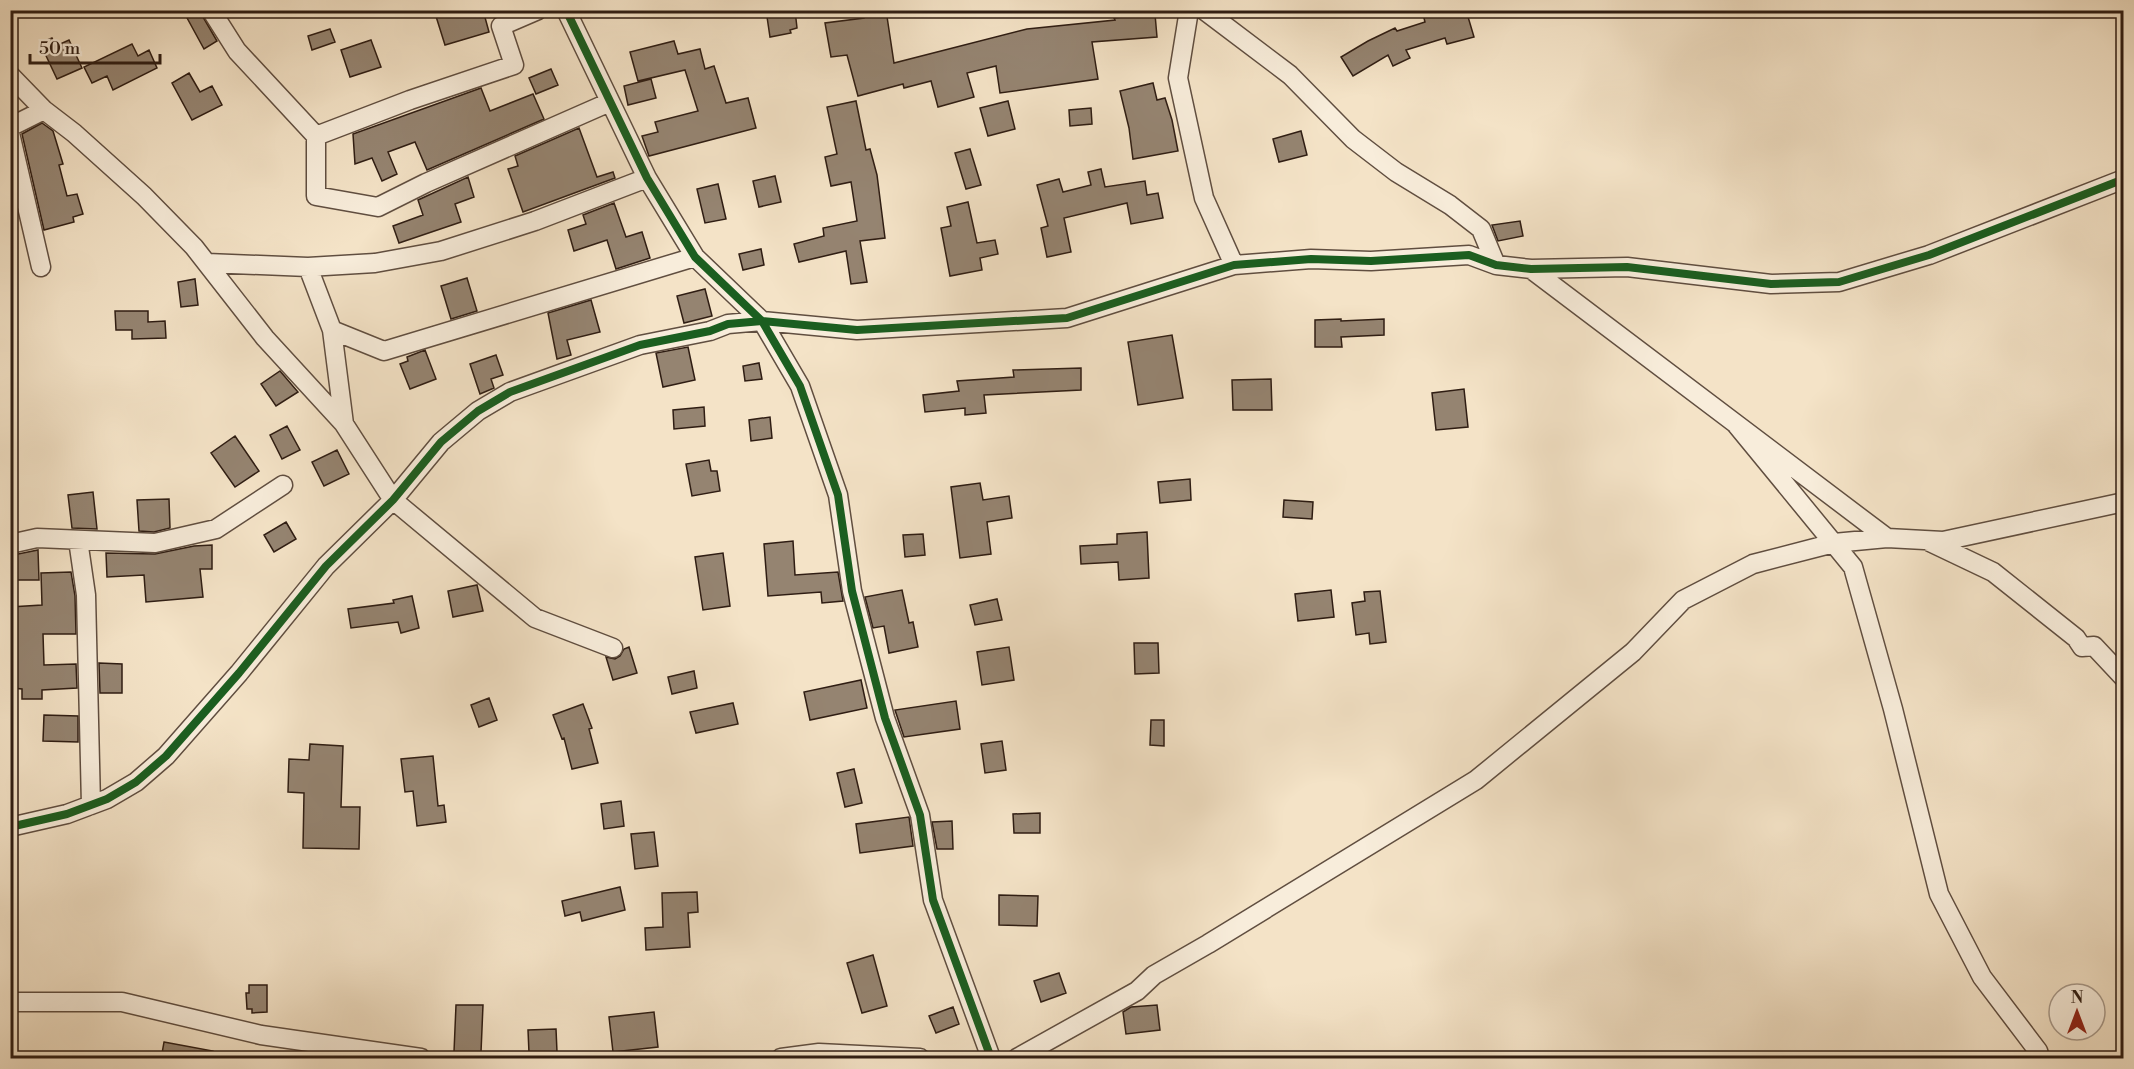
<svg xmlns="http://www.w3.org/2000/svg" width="2134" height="1069" font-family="'Libre Bodoni',serif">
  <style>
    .building { fill: #958471; stroke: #2f1d13; stroke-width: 1.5 }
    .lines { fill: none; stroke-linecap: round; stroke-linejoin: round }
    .street-casing { stroke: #604e40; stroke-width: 21 }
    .street { stroke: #f8eddb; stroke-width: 18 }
    .cycleway-casing { stroke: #f8eddb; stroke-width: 11 }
    .cycleway { stroke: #1b5e20; stroke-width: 8 }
  </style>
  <rect width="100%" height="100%" fill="#f4e3c7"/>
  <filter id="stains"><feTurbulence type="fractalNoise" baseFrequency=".00333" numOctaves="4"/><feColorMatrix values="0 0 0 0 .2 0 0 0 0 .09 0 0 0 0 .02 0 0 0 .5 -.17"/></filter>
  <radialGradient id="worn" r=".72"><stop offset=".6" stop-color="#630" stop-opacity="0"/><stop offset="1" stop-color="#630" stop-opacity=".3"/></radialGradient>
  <path class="building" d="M195,10h4l18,31 -13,8 -18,-33z
    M434,10h49l6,22 -44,13z
    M766,10h29l2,18 -7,2 1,3 -21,4z
    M863,10h23l8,53 133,-34 88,-9 -1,-2 25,-3 16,-1 2,23 -65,5 6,37 -98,14 -4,-27 -29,7 7,24 -36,10 -7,-26 -27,7 -1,-4 -45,12 -11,-41 -16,2 -6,-34 39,-5z
    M1435,10h31l8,27 -27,7 -2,-6 -39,12 4,8 -17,8 -5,-11 -35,21 -12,-19 27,-16 27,-13 2,3 28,-9 -2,-8z
    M330,29l5,13 -23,8 -4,-14z
    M52,38l4,8 13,-6 13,28 -25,11 -17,-36z
    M371,40l10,27 -31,10 -9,-27z
    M674,41l4,13 22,-5 5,20 9,-3 12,37 22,-5 8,30 -107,28 -7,-20 16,-4 -3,-10 43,-11 -13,-41 -47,11 -8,-29z
    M132,44l6,12 11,-6 8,18 -44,22 -6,-14 -15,7 -8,-16z
    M551,69l7,16 -22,9 -7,-16z
    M189,73l11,19 12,-6 10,19 -30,15 -20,-37z
    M651,79l5,19 -28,7 -4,-19z
    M1153,83l4,17 8,-2 7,22 6,31 -45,8 -4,-31 -9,-37z
    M481,88l9,23 43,-17 11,25 -117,51 -12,-28 -27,10 9,22 -15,7 -10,-23 -17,6 -2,-30z
    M856,101l10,49 4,-1 7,26 8,63 -25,3 7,41 -16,2 -5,-33 -47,11 -5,-18 30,-8 -1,-8 34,-7 -6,-39 -20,4 -6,-29 12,-3 -10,-47z
    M1008,101l7,28 -27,7 -8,-28z
    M1091,108l1,16 -22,2 -1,-16z
    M42,123l11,8 10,33 -4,1 8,31 10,-2 6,20 -10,3 1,5 -30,8 -22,-96z
    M579,128l18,49 16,-5 2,6 -92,34 -15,-43 10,-3 -3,-10z
    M1301,131l6,24 -28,7 -6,-23z
    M970,149l11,36 -15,4 -11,-36z
    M1101,169l4,18 40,-6 2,14 11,-2 5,25 -32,6 -4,-21 -63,15 7,34 -24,5 -6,-29 7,-2 -11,-41 22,-6 4,13 28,-7 -3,-13z
    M775,176l6,26 -22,5 -6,-26z
    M468,177l6,20 -19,7 6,18 -62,21 -6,-17 30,-11 -5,-15z
    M718,184l8,35 -21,4 -8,-34z
    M968,202l9,41 18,-3 3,14 -18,4 2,12 -32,6 -9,-48 10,-2 -4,-19z
    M614,203l12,34 16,-5 8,26 -34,11 -9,-29 -33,11 -6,-21 18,-6 -3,-9z
    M1520,221l3,15 -25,5 -6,-16z
    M761,249l3,16 -21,5 -4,-16z
    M467,278l10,33 -26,8 -10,-33z
    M195,279l3,26 -17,2 -3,-25z
    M705,289l7,27 -28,7 -7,-27z
    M591,300l9,32 -33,8 4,15 -14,4 -9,-46z
    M115,311h33v11l17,-1 1,17 -34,1v-9h-16z
    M1341,319v2l43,-2v16l-43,2 1,10h-27v-27z
    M1172,335l11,63 -45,7 -10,-63z
    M688,347l7,33 -32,7 -7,-34z
    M425,350l11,29 -26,10 -10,-25 8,-3 -1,-4z
    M496,355l7,20 -12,4 3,9 -14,6 -10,-30z
    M759,363l3,16 -17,2 -2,-15z
    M1081,368v22l-97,5 2,18 -21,2v-7l-40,4 -2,-17 36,-4 -2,-10 57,-4 -1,-7z
    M280,371l18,21 -22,14 -15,-22z
    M1271,379l1,31h-39l-1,-30z
    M1464,389l4,38 -32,3 -4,-37z
    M704,407l1,19 -31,3 -1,-19z
    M770,417l2,21 -21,3 -2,-21z
    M287,426l13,24 -18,9 -12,-24z
    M235,436l24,35 -24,16 -24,-34z
    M337,450l12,24 -25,12 -12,-24z
    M709,460l2,11h6l3,20 -28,5 -6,-32z
    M1190,479l1,21 -31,3 -2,-21z
    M980,483l3,17 26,-4 3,22 -25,4 4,32 -31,4 -9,-71z
    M93,492l4,37 -25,-1 -4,-33z
    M169,499l1,29 -16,4 -15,-1 -2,-31z
    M1284,500l29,2 -1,17 -29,-2z
    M286,522l10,17 -22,13 -10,-17z
    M1147,532l2,46 -30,2 -1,-18 -37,2 -1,-18 37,-2v-10z
    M923,534l2,21 -20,2 -2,-22z
    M793,541l2,34 43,-3 5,29 -21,2 -1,-11 -53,4 -4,-52z
    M212,545v24h-12l3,28 -57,5 -2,-27 -37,2 -1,-24 49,1 39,-8z
    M38,550l1,30h-25l-1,-25z
    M723,553l7,53 -27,4 -8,-53z
    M71,572l4,24 1,38h-33l1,31 32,-1 1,24 -35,2v9h-20v-10l-10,-1 -2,-81 32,-2 -1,-32z
    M477,585l6,26 -30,6 -5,-26z
    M902,590l7,33 4,-1 5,25 -29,6 -5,-27 -11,2 -8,-31z
    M1331,590l3,27 -36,4 -3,-27z
    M1380,591l6,51 -16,2 -1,-11 -13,2 -4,-32 13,-2 -1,-9z
    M412,596l7,32 -18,5 -3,-11 -47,6 -3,-19 46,-6 -1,-3z
    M997,599l5,21 -27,5 -5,-20z
    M1134,643h24l1,30 -24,1z
    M629,647l8,26 -24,7 -7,-23 9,2 5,-3 4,-7z
    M1009,647l5,33 -32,5 -5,-33z
    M99,663l23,1v29h-22z
    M694,671l3,17 -25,6 -4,-17z
    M861,680l6,28 -57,12 -6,-28z
    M489,698l8,22 -18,7 -8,-22z
    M956,701l4,28 -56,8 -9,-27z
    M733,703l5,21 -42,9 -6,-21z
    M583,704l9,24 -3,1 9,34 -26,6 -8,-31 -2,1 -9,-24z
    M44,715l34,1v26l-35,-1z
    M1151,720h13v26l-14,-1z
    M1002,741l4,29 -21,3 -4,-29z
    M310,744l33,2 -2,61h19l-1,42 -56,-1 1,-55 -16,-1 1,-33 20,1z
    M433,756l5,50 6,-1 2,17 -29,4 -4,-35 -8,1 -4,-33z
    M854,769l8,34 -17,4 -8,-34z
    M621,801l3,25 -20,3 -3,-25z
    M1040,813v20h-26l-1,-19z
    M909,817l4,29 -53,7 -4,-29z
    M952,821l1,28h-16l-5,-27z
    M654,832l4,34 -23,3 -4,-35z
    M620,887l5,23 -43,11 -2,-9 -15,4 -3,-15z
    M697,892l1,20 -10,1 2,34 -44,3 -1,-22 18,-1 -1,-34z
    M999,895l39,1 -1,30 -38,-1z
    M873,955l14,51 -25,7 -15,-50z
    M1059,973l7,20 -25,9 -7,-21z
    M249,985h18v27l-15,1v-4h-5l-1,-16h3z
    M456,1005h27l-2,47h-27z
    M1157,1005l3,25 -34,4 -3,-22 8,-5z
    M953,1007l6,17 -23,9 -7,-17z
    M654,1012l4,35 -45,5 -4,-35z
    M556,1029l1,23 -28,1 -1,-23z
    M164,1042l49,9 -1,8h-51z"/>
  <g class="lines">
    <defs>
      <path id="street" d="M211,10l26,41 79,85 94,-36 104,-35 -13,-39 37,-16
        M566,10l81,168 48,79 67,64 38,65 38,109 14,96 33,127 35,97 13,85 58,158
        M1189,10l-11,68 26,120 30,67
        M1204,10l86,65 63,64 43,33 54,33 31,24 15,36
        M10,75l34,35 30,23 70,63 50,51 71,91 79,86 49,76 142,118 78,30
        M10,127l34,-17
        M10,133l31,134
        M316,136v60l62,11 48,-24 184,-81
        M207,263l101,4 24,63 12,94
        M308,267l67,-4 66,-12 94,-30 112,-43
        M1531,269l356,269 56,3 181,-39
        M332,330l52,21 311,-94
        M1735,423l118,144 40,142 46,185 43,83 56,74 2,7
        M78,540l8,55 5,210
        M1930,542l63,30 83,66 6,9 12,-1 30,32
        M10,544l27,-6 118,5 61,-14 67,-44
        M10,827l57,-13 40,-15 29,-17 30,-26 73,-83 87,-107 67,-66 48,-58 37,-31 32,-19 130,-47 70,-14 18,-7 34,-3 95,9 210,-12 167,-53 77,-6 60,2 98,-6 27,10 35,4 96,-2 144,17 68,-2 90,-27 195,-76
        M10,1002h112l139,33 160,23
        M781,1058l38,-5 101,5
        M1017,1058l120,-67 17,-16 54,-31 268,-164 157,-128 50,-52 70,-36 81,-21 53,-5"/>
    </defs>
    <use href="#street" class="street-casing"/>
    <use href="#street" class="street"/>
    <defs>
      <path id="cycleway" d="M566,10l81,168 48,79 67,64 38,65 38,109 14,96 33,127 35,97 13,85 58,158
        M10,827l57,-13 40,-15 29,-17 30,-26 73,-83 87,-107 67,-66 48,-58 37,-31 32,-19 130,-47 70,-14 18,-7 34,-3 95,9 210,-12 167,-53 77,-6 60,2 98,-6 27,10 35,4 96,-2 144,17 68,-2 90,-27 195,-76"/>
    </defs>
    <use href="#cycleway" class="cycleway-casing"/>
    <use href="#cycleway" class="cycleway"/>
  </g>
  <rect width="2134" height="1069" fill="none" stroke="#f4e3c7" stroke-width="36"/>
  <rect x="12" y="12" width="2110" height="1045" fill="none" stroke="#2f1d13" stroke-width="3"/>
  <rect x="18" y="18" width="2098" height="1033" fill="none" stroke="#2f1d13" stroke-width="1.5"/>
  <g transform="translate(2077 1012)"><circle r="28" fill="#f8eddb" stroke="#a89a8b" stroke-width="1.5"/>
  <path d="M0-4.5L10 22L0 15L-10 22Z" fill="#8f2418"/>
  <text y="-9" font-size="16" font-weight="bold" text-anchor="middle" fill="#2f1d13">N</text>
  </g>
  <path d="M30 54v9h130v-9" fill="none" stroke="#2f1d13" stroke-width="3"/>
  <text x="39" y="54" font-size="18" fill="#2f1d13" stroke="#f8eddb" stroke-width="4.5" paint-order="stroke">50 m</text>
  <rect width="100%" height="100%" filter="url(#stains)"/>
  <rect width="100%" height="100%" fill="url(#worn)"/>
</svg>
